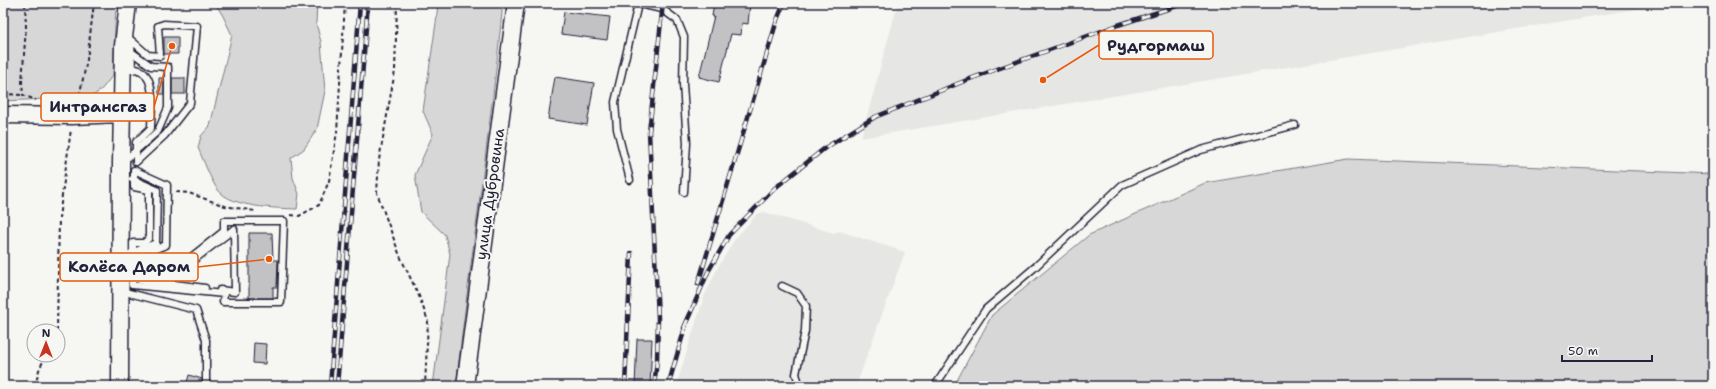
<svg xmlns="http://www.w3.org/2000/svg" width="1716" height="389" font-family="'Shantell Sans',sans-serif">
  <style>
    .built { fill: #e6e6e4 }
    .green { fill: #d7d7d7; stroke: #7c7c89 }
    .building { fill: #c2c2c4; stroke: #22223b }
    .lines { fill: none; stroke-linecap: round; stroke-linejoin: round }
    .lane-casing { stroke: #22223b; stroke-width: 9 }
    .secondary-casing { stroke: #22223b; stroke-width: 19 }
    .path { stroke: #22223b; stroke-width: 2; stroke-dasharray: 4 3; stroke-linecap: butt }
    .lane { stroke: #f6f6f2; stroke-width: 6 }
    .secondary { stroke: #f6f6f2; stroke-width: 16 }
    .rail-casing { stroke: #22223b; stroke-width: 4.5 }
    .rail { stroke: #f6f6f2; stroke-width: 3; stroke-dasharray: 9; stroke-linecap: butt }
    .labels { text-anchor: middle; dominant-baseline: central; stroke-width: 4; stroke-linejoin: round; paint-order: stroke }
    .street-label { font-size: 15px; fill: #22223b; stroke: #f6f6f2 }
    .leader { fill: none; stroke: #e8590c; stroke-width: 1.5 }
    .callout-dot { fill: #e8590c; stroke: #f6f6f2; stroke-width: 1.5 }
    .callout { fill: #f6f6f2; stroke: #e8590c; stroke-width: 1.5 }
    .callout-label { font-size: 16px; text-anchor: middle; font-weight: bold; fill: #22223b }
  </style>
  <rect width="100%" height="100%" fill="#f6f6f2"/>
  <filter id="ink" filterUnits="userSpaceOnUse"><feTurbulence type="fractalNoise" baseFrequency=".025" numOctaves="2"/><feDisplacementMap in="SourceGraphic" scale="8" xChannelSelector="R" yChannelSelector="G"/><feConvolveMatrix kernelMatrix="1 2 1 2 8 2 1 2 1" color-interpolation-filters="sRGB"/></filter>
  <g filter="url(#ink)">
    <path class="built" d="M898,3h775l-812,135z
      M764,212l70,21 5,-2 66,21 -49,134h-180l28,-89 13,-28 18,-30 22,-25z"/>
    <path class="green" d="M3,3h113l-3,72 -12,15 -10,7 -88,4z
      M215,3h102l-1,20 5,19 4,49 -8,38 -13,20 -13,9 2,20 6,16 -2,15c-21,-1 -65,-1 -79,-19 -7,-9 -15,-31 -20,-42l3,-12 9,-10 22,-91 -9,-19z
      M438,3h65c-12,128 -33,255 -47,383h-23l17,-132 -5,-19 -24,-23 -6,-37 18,-41 -10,-23 13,-88z
      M1348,159l365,15v212h-759l38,-71 97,-80 116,-52z"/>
    <path class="building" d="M714,3h36l-2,21 -6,-1 -1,12 -10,-1 -12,48 -20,-5 15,-61h-2z
      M564,12l46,5 -3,23 -46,-6z
      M164,37h14v17h-14z
      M555,77l39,6 -7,42 -39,-6z
      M159,78h5v16h-5z
      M172,78h13v16h-13z
      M249,233h23l1,27h5l-1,27h-4v11h-24z
      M637,339h15l-2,47h-15z
      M254,343l12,1 -1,20 -12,-1z
      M189,375l13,4v7h-16z"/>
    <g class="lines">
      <defs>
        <path id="lane" d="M635,3l27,6 15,11 7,17 -1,47 4,59 -3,49
          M164,24l33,2 -7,77 -25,32 -29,27v-20l15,-14c0,-18 7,-54 -15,-59l-4,1 -1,-30 17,15 12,1 -2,-30z
          M124,161l34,-30 10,-23v-41l-17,-1 -21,-15
          M134,170l33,15 -1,60 -33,13v-15h11l5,-5v-48l-15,-3z
          M630,180l-13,-51 -2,-27 23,-98
          M224,221h60l-3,81h-58l1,-8 -92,-9v-15l39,3 53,-42z
          M131,253l25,-10 1,-53 -25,-11
          M195,259l39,-30 1,63 -15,-2
          M129,278l76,10
          M163,283l14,-10
          M782,286l15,7 9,13 -1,25 -9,43 4,12
          M121,291l75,19 10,30v46
          M935,386l51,-77 48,-41 88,-83 79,-35 94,-25"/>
        <path id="secondary" d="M3,115l69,1 50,-2
          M120,386l1,-223 2,-117 5,-43
          M465,386l51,-383"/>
      </defs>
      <use href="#lane" class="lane-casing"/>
      <use href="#secondary" class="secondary-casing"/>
      <path class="path" d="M25,3l1,24 -4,55 1,13 13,5
        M397,3l-2,68 -16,89 -2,33 23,63 19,40 9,25 -3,65
        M3,94l20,1
        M44,100h34
        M78,102l9,-42 7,-57
        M176,192l13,1 36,13 30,5
        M291,215l8,1 20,-11 10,-24 8,-49 8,-129
        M57,331l2,-113 12,-89
        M35,386l4,-16 7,-15"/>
      <use href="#lane" class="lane"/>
      <use href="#secondary" class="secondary"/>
      <defs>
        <path id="rail" d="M1181,5l18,-2
          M698,284l79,-264 7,-17
          M684,328l24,-56 21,-37 46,-47 50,-40 50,-31 92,-37 151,-55 68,-22
          M330,386l30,-383
          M337,386l31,-383
          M625,386l6,-133
          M654,386l3,-25 1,-43 -9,-186 14,-129
          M668,386l18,-62"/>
      </defs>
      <use href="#rail" class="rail-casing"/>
      <use href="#rail" class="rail"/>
    </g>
  </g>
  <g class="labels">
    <g class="street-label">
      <text transform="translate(490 194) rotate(-82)">улица Дубровина</text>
    </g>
  </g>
  <path class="leader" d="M1043 80L1099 45M172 46L154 107M269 259L198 267"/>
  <g class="callout-dot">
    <circle cx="1043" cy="80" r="4"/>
    <circle cx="172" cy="46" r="4"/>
    <circle cx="269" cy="259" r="4"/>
  </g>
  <g class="callout">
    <rect x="1099" y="31" width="114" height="28" rx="4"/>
    <rect x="41" y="93" width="113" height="28" rx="4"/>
    <rect x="60" y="253" width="138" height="28" rx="4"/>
  </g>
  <g class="callout-label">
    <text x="1156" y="51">Рудгормаш</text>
    <text x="98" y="112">Интрансгаз</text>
    <text x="129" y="272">Колёса Даром</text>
  </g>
  <rect width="1716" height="389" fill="none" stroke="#f6f6f2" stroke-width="16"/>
  <rect x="8" y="8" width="1700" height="373" fill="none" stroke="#22223b" stroke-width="1.5" filter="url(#ink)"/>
  <g transform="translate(46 343)"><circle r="19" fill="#f6f6f2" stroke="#a1a1a9"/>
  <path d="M0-3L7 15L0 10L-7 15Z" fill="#c8321e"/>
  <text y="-6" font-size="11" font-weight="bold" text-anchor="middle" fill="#22223b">N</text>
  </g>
  <path d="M1562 355v6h90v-6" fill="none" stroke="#22223b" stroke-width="2"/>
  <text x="1568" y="355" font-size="12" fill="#22223b" stroke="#f6f6f2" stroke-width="3" paint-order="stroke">50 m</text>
</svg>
